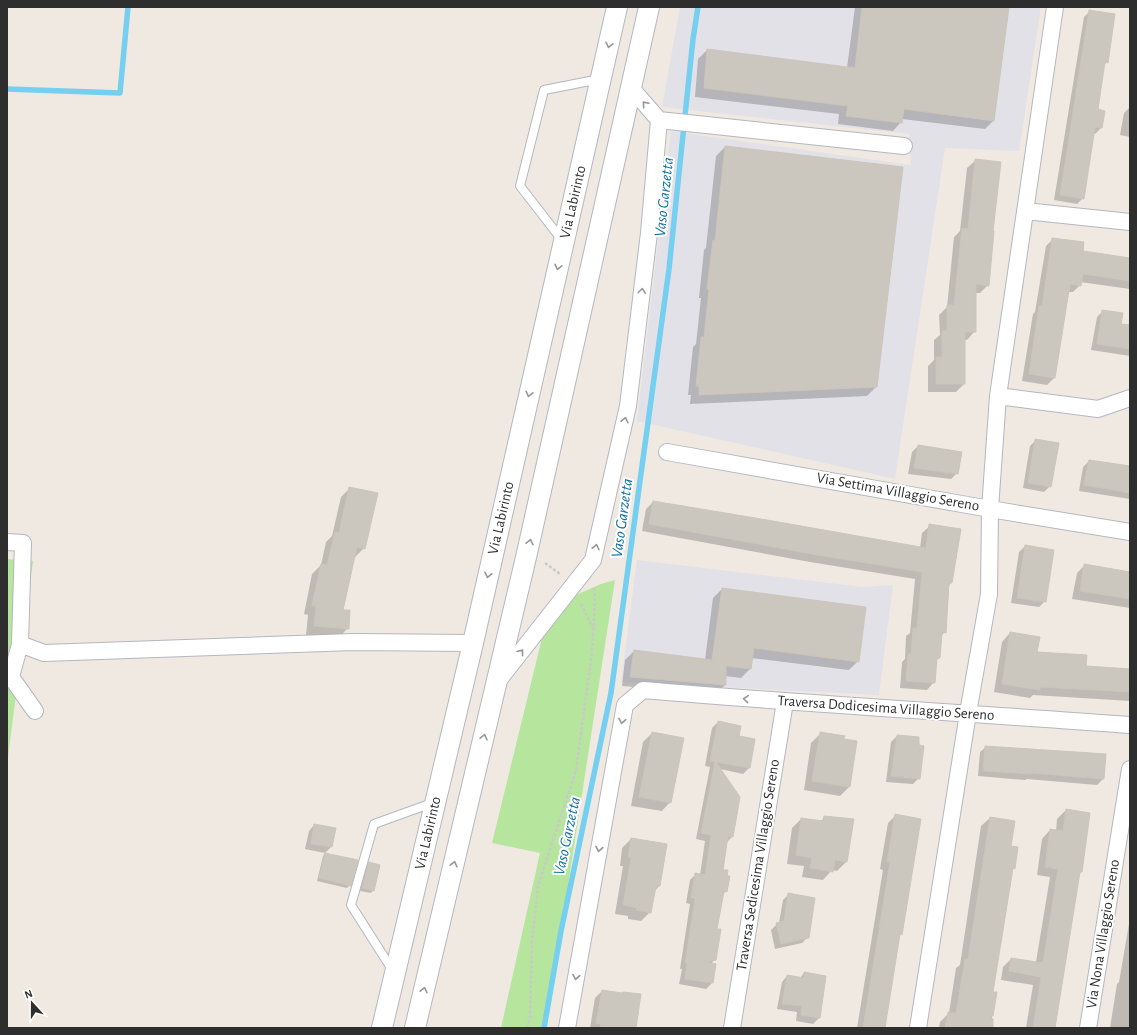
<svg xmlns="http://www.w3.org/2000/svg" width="1137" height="1035" font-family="'Alegreya Sans',sans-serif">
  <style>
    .industrial { fill: #e3e1e8 }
    .green { fill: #b6e59e }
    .shadow { fill: #0003 }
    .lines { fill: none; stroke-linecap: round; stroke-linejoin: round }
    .stream { stroke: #75cff0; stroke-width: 5.5 }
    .building { fill: #cbc7bf; stroke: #cbc5ba }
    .service-casing { stroke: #b4b7c1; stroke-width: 10 }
    .minor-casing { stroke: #b4b7c1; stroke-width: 18 }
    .tertiary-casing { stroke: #b4b7c1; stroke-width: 22 }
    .path { stroke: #c9c9c9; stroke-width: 2.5; stroke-dasharray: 3 2; stroke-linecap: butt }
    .service { stroke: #fff; stroke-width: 8 }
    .minor { stroke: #fff; stroke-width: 16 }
    .tertiary { stroke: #fff; stroke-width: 20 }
    .oneway { stroke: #969696 }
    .labels { text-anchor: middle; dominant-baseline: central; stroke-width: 4; stroke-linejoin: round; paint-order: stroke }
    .street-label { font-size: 15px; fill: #2e2e2e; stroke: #fff }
    .water-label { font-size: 16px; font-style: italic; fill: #0d6fa3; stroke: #fff }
  </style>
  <rect width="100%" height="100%" fill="#efe9e1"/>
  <path class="industrial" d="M680,7h361l-22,144 -74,-3 -50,331 -258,-58 34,-290 240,34 -2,-31 -247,-27z
    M637,560l226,27 30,-2 -14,110 -258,-13z"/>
  <path class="green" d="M7,559l26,2 -26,204z
    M615,580l-69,448h-45l39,-175 -48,-10 52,-213 25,-32 32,-14z"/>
  <path class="shadow" d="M855,7h153l-14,113 -9,9 -83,-10 -1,3 -8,9 -55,-7 1,-10 -144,-17 3,-38 9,-9 140,18z
    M1090,11l17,51 -4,4 -7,44 5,18 -6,6 -2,-1 -10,65 -6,6 -23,-4 30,-183z
    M1130,107v30l-10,-2 4,-22z
    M725,147l151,240 -9,9 -177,8 1,-9h-3l5,-48 3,-3 5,-46h-2l5,-48 2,-2 10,-92z
    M976,160l12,125 -8,8h-5v38l-8,9h-3v44l-8,8h-28v-26l6,-6v-20l6,-5 -1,-20 8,-8 7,-70 6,-6 7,-63z
    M1053,239l29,13 48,7v30l-50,-7v3l-7,7h-5l-14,86 -7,7 -25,-4 11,-67 2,-2 11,-66z
    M1103,311l17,13 10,2v30l-39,-6 6,-33z
    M1036,440l14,46 -6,6 -21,-4 7,-42z
    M918,446l39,27 -6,6 -43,-5 4,-22z
    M1089,461l41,6v32l-51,-8 4,-24z
    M350,488l14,60 -9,9h-1l-12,53 6,18 -9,9 -33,-2 2,-20 -4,-1 8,-40 9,-9 5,-23 6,-6 9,-39z
    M653,502l267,46 2,-15 8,-7 21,57 -3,3 -3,46 -4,4 -2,22 -4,4 -1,20 -7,8 -27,-2 2,-26 3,-3 1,-23 4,-3 5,-54 -105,-17 -168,-31 4,-22z
    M1025,546l20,55 -6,6 -28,-4 8,-51z
    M1085,565l45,8v35l-58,-9 5,-26z
    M722,589l136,72 -9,9 -98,-12 -1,11 -9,9 -16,-2v9l-9,9 -94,-8 3,-26 9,-9 71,9 8,-62z
    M1010,633l26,20 49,14 45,3v31l-97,-6 -3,3 -36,-6 8,-50z
    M718,722l20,15 11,31 -6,6 -23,-5 12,68 -5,5 -5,29 4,20 -4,5 -6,34 -1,29 -4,5 1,19 -6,6 -27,-5 3,-15h-2l10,-65 -4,-1 4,-23 6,-6 4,1 5,-34 -9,-2 14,-72 -5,-1 7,-38z
    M652,733l18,69 -8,9 -31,-5 12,-64z
    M820,734l36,8 -7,45 -9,9 -36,-6 7,-47z
    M897,736l22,42 -6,6 -27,-2 5,-40z
    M986,747l117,32 -6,6 -70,-6 -2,1 -47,-4 2,-24z
    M1066,810l15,62 -2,2 -26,154h-27l7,-43 -32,-5 2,-13 8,-8 25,3 14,-85 -13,-2 5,-36 8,-9 6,1 1,-12z
    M895,816l6,118 -2,2 -15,92h-27l26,-158 -3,-1 8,-46z
    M825,817l21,45 -9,9 -5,-1 -9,10 -21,-3 2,-11 -17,-2 5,-36 9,-9 19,3z
    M990,818l24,50 -2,3 -20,122h4l-6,35h-51l1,-6 9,-9 7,-45 4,-3 21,-139z
    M314,825l21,4 -4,18 -6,6 -20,-4 4,-18z
    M631,839l28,47 -5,6 -4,20 -9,9 -13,-2v-3l-13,-2 8,-48h-3l2,-18z
    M325,854l25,31 -3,3 -30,-7 6,-25z
    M369,863l4,27 -2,3 -11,-2 6,-25z
    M789,894l19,43 -6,6 -27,6 -4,-19 6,-6 2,-1 4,-23z
    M1130,918v110h-20l7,-44 2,-2z
    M804,973l21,4 -6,41 -6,6 -17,-3 1,-9 -20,-3 5,-27 5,-6 13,2z
    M602,991l32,37h-44l5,-30z"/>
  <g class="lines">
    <path class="stream" d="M7,89l113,4 8,-86
      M544,1028l17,-97 50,-238 58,-424 24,-230 5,-32"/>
  </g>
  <path class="building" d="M862,7h147l-15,114 -90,-12 -2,14 -56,-7 2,-10 -144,-18 3,-39 148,19z
    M1089,10l26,4 -7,49 -3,-1 -7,47 7,2 -3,17 -7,-1 -11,72 -24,-4z
    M725,146l178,21 -26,220 -178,8v-9h-3l5,-49h3l5,-47 -2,-1 6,-49 2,1z
    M975,159l26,3 -8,69h1l-5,55 -13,-2v48h-11v52h-29v-27h6v-26h5v-26h7l8,-77 6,1z
    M1052,238l32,4 -1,9 47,7v23l-47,-7 -2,12 -11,-2 -15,94 -26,-4 10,-68h3z
    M1102,310l21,3 -2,11 9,1v24l-33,-5z
    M1035,439l24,4 -8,44 -23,-4z
    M918,445l44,7 -4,22 -44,-6z
    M1089,460l41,6v27l-46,-8z
    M349,487l29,6 -13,56 -8,-2 -14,63h7l-1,19 -35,-3 2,-20 -4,-1 9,-41 6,1 8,-33 4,1z
    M653,501l114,19 159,28 3,-24 32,5 -9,54h-3l-3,50 -4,-1 -2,26h-3l-2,25 -29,-2 2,-27h3l2,-26h4l5,-56 -105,-17 -168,-31z
    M1025,545l29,5 -8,52 -29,-4z
    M1084,564l46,8v27l-50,-8z
    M722,588l144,19 -7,55 -105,-14 -3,21 -25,-3v19l-96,-8 4,-27 78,10z
    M1010,632l30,5 -3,15 50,3 -1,11 44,3v23l-90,-5v3l-38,-6z
    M718,721l23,5 -2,10 16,3 -5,29 -34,-6 24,35 -7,40 -5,-1 -5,34h5l-1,6h3l-3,16 -3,-1 -7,38h4l-5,31 -10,2 10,2 -3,19 -28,-4 2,-16h-2l10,-65h-4l4,-25 10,2 6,-40 -10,-2 14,-71 -5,-1z
    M652,732l32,6 -13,65 -32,-6z
    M820,732l25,4 -1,3 13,2 -7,46 -38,-6z
    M897,735l22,2v8l5,1 -4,33 -29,-3z
    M985,746l121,8 -2,25 -72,-6v1l-49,-3z
    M1066,809l24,4 -8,59h-2l-25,156h-22l8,-51 -32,-6 2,-13 32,5 15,-94 -13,-2 5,-38 13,2z
    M895,814l26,5 -19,116 -2,-1 -15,94h-22l27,-166h-3z
    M824,816l30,3 -7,43 -12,-2 -2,12 -23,-4 2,-10 -16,-3 5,-37 22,3z
    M990,817l25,4 -4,25 7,1 -3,22 -2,-1 -20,124h4l-4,24h-2l-1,2 3,1v9h-48l3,-16 8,1 9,-54h3z
    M314,824l22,4 -4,19 -21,-3z
    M631,838l36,6 -7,42h-4l-5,27 -15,-3 1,-2 -14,-3 8,-47 -3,-1z
    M325,853l33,7 -7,26 -32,-8z
    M369,862l11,3 -6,26 -12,-3z
    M788,893l27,5 -6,40 -28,6 -5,-21 8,-2z
    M804,972l22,4 -6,42 -19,-3 1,-9 -20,-2 5,-29 17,3z
    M602,990l20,3 1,-1 18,2 -5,34h-36l1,-4 -5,-1z"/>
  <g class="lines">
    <defs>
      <path id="service" d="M562,240l-42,-54 24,-96 56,-11
        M393,971l-42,-66 23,-81 61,-22"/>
      <path id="minor" d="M631,88l28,32
        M1025,211l105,11
        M998,396l100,13 32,-11
        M667,452l323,57 140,23
        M7,542l16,1 -3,101 24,9 309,-11 120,1
        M20,644l-9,33 24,34
        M498,681l95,-121 35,-154 21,-173 10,-113 245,26
        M567,1028l58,-323 18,-15c162,14 325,23 487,35
        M732,1028l53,-326
        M918,1028l50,-315 21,-119 1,-85 8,-113 57,-389
        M1088,1028l42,-259"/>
      <path id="tertiary" d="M382,1028l91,-385 144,-636
        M415,1028l112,-475 122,-546"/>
    </defs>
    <use href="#service" class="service-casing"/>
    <use href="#minor" class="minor-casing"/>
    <use href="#tertiary" class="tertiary-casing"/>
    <path class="path" d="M545,563l15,11
      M581,604l12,24
      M527,1028l3,-11 2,-75 6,-56 38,-116 16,-118 3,-51 -1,-15"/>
    <use href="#service" class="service"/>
    <use href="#minor" class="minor"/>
    <use href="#tertiary" class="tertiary"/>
  </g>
  <defs><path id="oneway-chevron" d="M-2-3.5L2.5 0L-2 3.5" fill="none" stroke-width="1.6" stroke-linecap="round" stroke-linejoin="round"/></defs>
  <g class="oneway">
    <use href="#oneway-chevron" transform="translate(609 45) rotate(103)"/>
    <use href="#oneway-chevron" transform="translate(645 104) rotate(-131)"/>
    <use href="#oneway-chevron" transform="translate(558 267) rotate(103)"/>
    <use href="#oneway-chevron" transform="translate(642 291) rotate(-83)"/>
    <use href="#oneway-chevron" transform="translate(529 394) rotate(103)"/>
    <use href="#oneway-chevron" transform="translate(625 420) rotate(-77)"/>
    <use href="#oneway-chevron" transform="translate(530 542) rotate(-77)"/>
    <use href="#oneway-chevron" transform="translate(596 547) rotate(-77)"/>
    <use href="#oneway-chevron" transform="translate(488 575) rotate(103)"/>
    <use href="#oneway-chevron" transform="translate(521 652) rotate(-52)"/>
    <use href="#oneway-chevron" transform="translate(746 699) rotate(-175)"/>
    <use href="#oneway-chevron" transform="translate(622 721) rotate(100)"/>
    <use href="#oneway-chevron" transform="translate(484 737) rotate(-77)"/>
    <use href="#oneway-chevron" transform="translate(599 849) rotate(100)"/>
    <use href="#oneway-chevron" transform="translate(454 864) rotate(-77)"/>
    <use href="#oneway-chevron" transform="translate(576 977) rotate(100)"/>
    <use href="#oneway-chevron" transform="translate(424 990) rotate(-77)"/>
  </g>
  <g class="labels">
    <g class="street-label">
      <text transform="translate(573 202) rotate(-77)">Via Labirinto</text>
      <text transform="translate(898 492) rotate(10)">Via Settima Villaggio Sereno</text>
      <text transform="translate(501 518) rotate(-77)">Via Labirinto</text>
      <text transform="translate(886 708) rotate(4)">Traversa Dodicesima Villaggio Sereno</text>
      <text transform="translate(428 833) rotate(-77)">Via Labirinto</text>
      <text transform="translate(758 865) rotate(-81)">Traversa Sedicesima Villaggio Sereno</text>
      <text transform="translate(1103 934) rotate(-81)">Via Nona Villaggio Sereno</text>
    </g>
    <g class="water-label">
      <text transform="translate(664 197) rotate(-84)">Vaso Garzetta</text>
      <text transform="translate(622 518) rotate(-82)">Vaso Garzetta</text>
      <text transform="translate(567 836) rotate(-78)">Vaso Garzetta</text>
    </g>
  </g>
  <rect width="1137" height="1035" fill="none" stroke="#2e2e2e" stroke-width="16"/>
  <g transform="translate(32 1003) rotate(339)" stroke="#ffffff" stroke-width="3" paint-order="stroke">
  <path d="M0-3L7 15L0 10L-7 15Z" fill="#2e2e2e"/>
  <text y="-6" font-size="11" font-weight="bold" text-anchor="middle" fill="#2e2e2e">N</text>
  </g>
</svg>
